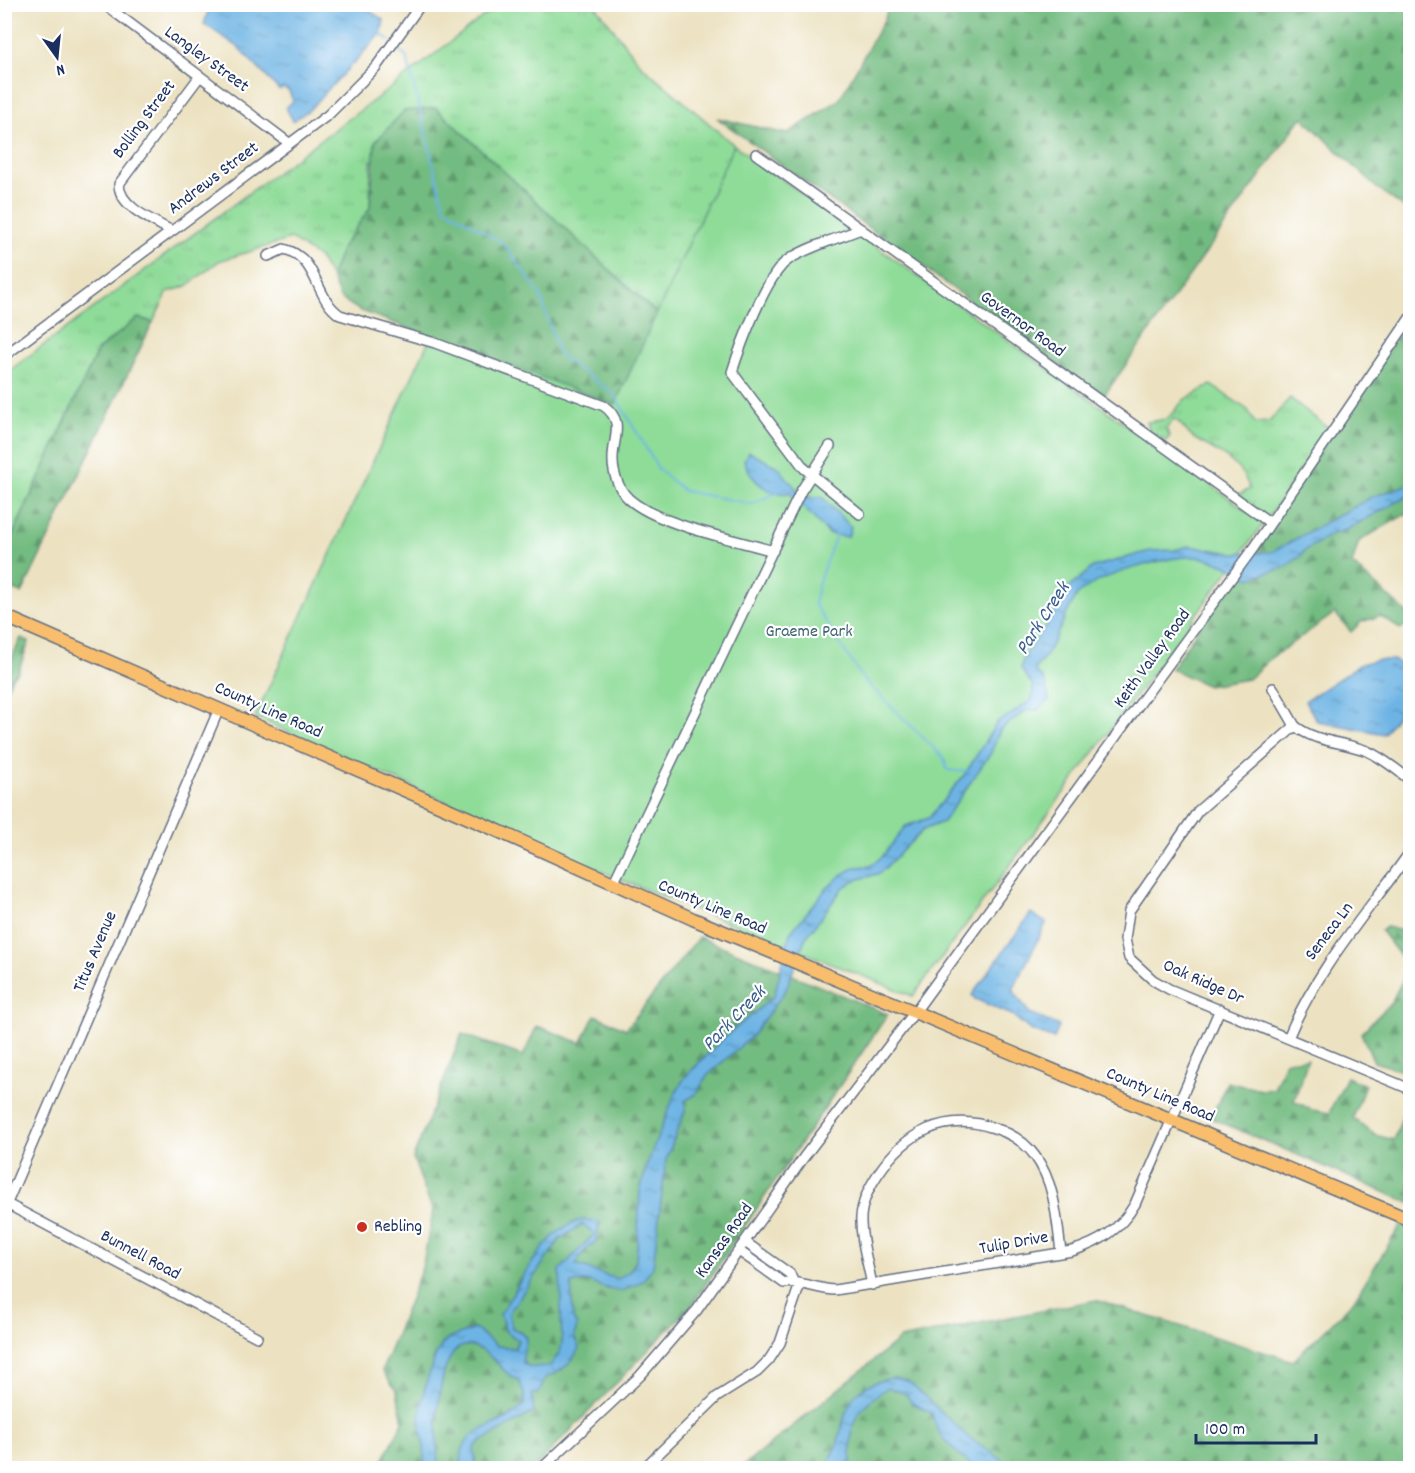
<svg xmlns="http://www.w3.org/2000/svg" width="1415" height="1473" font-family="Dekko,sans-serif">
  <style>
    .grass { fill: url(#grass-tufts); stroke: #55867c; stroke-width: 1.5 }
    .forest { fill: url(#forest-firs); stroke: #477670; stroke-width: 1.5 }
    .green { fill: #8fdc99; stroke: #55867c; stroke-width: 1.5 }
    .water { fill: url(#water-ripples); stroke: #4472a1; stroke-width: 1.5; fill-rule: evenodd }
    .lines { fill: none; stroke-linecap: round; stroke-linejoin: round }
    .stream { stroke: #6db4e4; stroke-width: 2 }
    .minor-casing { stroke: #646e81; stroke-width: 12 }
    .major-casing { stroke: #646e81; stroke-width: 15 }
    .minor { stroke: #fff; stroke-width: 9 }
    .major { stroke: #f9be6d; stroke-width: 12 }
    .poi-dot { fill: #c8321e; stroke: #fff; stroke-width: 2 }
    .labels { text-anchor: middle; dominant-baseline: central; stroke-width: 4.5; stroke-linejoin: round; paint-order: stroke }
    .street-label { font-size: 18px; fill: #1b2f5e; stroke: #fff }
    .park-label { font-size: 18px; fill: #3e6370; stroke: #fff }
    .poi-label { font-size: 18px; fill: #1b2f5e; stroke: #fff; text-anchor: start }
    .water-label { font-size: 20px; font-style: italic; fill: #385e8d; stroke: #fff }
  </style>
  <defs>
    <pattern id="grass-tufts" width="24" height="20" patternUnits="userSpaceOnUse" patternTransform="scale(1.5)"><rect width="24" height="20" fill="#8fdc99"/><path d="M3 7l-1-3M5 7V3M7 7l1-3M15 17l-1-3M17 17v-4M19 17l1-3" fill="none" stroke="#7bbd86"/></pattern>
    <pattern id="forest-firs" width="22" height="20" patternUnits="userSpaceOnUse" patternTransform="scale(1.5)"><rect width="22" height="20" fill="#73bc81"/><path d="M5 1l3.5 6h-7zM16 11l3.5 6h-7z" fill="#5e996d"/></pattern>
    <pattern id="water-ripples" width="26" height="14" patternUnits="userSpaceOnUse" patternTransform="scale(1.5)"><rect width="26" height="14" fill="#6db4e4"/><path d="M2 4q2-2 4 0t4 0M15 11q2-2 4 0t4 0" fill="none" stroke="#5993bc"/></pattern>
  </defs>
  <rect width="100%" height="100%" fill="#fff"/>
  <filter id="ink" filterUnits="userSpaceOnUse"><feTurbulence type="fractalNoise" baseFrequency=".0167" numOctaves="2"/><feDisplacementMap in="SourceGraphic" scale="12" xChannelSelector="R" yChannelSelector="G"/><feConvolveMatrix kernelMatrix="1 2 1 2 8 2 1 2 1" color-interpolation-filters="sRGB"/></filter>
  <filter id="wash" filterUnits="userSpaceOnUse"><feTurbulence type="fractalNoise" baseFrequency=".008" numOctaves="4" result="noise"/><feDisplacementMap in="SourceGraphic" scale="24" xChannelSelector="R" yChannelSelector="G"/><feGaussianBlur stdDeviation="1.35" result="paint"/><feColorMatrix in="noise" values="0 0 0 0 0 0 0 0 0 0 0 0 0 0 0 0 0 1.4 0 .05"/><feComposite in="paint" operator="in"/></filter>
  <g filter="url(#wash)">
    <rect width="100%" height="100%" fill="#ece2c1"/>
    <path class="grass" d="M498,5h97l46,60 93,80 -77,169 -46,-22 -240,-131 -1,47 -29,41 -10,28 -12,-19 -28,-19 -72,22 -32,25 -19,6 -15,30 -15,-4 -40,32 -93,202v-178l395,-293z
      M1211,385l37,25 7,13 14,-1 21,-24 39,31 -61,89 -30,-23 12,-6c-10,-28 -31,-36 -55,-50 -9,-5 -11,-15 -21,-20l-8,10 4,7 -4,5 -16,-9 -3,-10 20,-3 18,-20z"/>
    <path class="forest" d="M889,4l521,1v207l-33,-24 -75,-71 -199,280 -386,-279 70,16 52,-34 46,-82z
      M436,108l221,206 -42,91 -256,-95 -19,-12 -9,-21 10,-28 29,-41 5,-66 29,-31z
      M138,318l15,4 -131,271 -17,-6v-35l93,-202z
      M1410,318v196l-6,1 -45,26 -7,23 56,50 2,10 -10,5 -20,-13 -19,6 -10,10 -16,-19 -64,45 -23,21 -40,7 -37,-17z
      M21,638l8,4 -11,30 -6,5 -7,16v-20z
      M1386,927l24,6 -1,140 -35,-11 -13,-29 30,-30 18,-36 -28,-36z
      M699,937l189,77 -197,292 -157,162h-155l24,-46 -6,-31 -15,-20 40,-103 11,-56 -20,-54 49,-124 61,22 14,-30 44,17 14,-28 31,14z
      M1308,1059l-14,42 18,9 17,3 18,-36 18,8 -12,33 22,17 19,5 11,-30 5,-1v94l-199,-85 16,-36 35,8 12,-1 11,-28z
      M1402,1223l8,4v241h-669l159,-129 196,-39 197,61 59,-58z"/>
    <path class="green" d="M734,145l530,378 -351,473 -296,-118 -362,-161 176,-381 184,69z"/>
    <path class="water" d="M210,5h151l23,15 -3,14 -72,76 -16,11 -7,-13 7,-7 -4,-10 -5,-3 -5,2 -41,-43 -34,-23z
      M749,452l29,15 25,30h19l29,30 -3,10 -19,-3 -39,-41c-22,3 -39,-12 -46,-33z
      M1410,484v11l-64,35 -14,4 -28,17 -3,5 -16,11 -34,11c-18,-10 -35,-19 -56,-21 -25,-2 -103,19 -119,40 -13,19 -24,57 -41,71l1,5c11,5 11,17 13,28l-12,9h-10l-27,20 -9,23 -48,69 -20,8 -43,43 -27,8 -11,8 -37,50 -19,51 -15,20 -19,26 -44,39 -13,20 -10,6v10l-19,49 -13,107 -10,14 -21,10 -13,-2 -23,-8 -15,3 2,34 4,8 -3,10 5,12c-6,14 -18,25 -33,29l-8,17h-6l2,18 -57,32 -3,5 2,19h-14c-6,-35 24,-39 47,-51 5,-3 11,-8 15,-12v-11l-5,-14c-19,-6 -25,-29 -48,-34 -33,-7 -35,78 -34,99 0,8 2,16 3,23h-17c4,-23 -1,-25 -3,-46 -1,-18 13,-74 28,-83 8,-4 19,-7 27,-10l22,17 18,2 3,-8 -12,-8 -6,-18c21,-31 55,-108 100,-92l-5,21 -11,8 -8,14 41,14 12,-7 7,-10 4,-70 7,-28 28,-70 10,-17 39,-39 50,-42 16,-63 36,-44 15,-14 15,-8 14,-1 12,-9 24,-31 23,-8 36,-44 33,-53c12,-4 23,-14 34,-22l1,-13 -12,-18 3,-11 34,-49 6,-16 29,-25 57,-16 25,-1 14,-4 45,7 38,-1 100,-55zM583,1224l11,10 -34,36 2,73 -2,9 -10,14 -20,1 -7,-4c-3,-18 15,-25 -11,-35l-3,-15 51,-74z
      M1376,660h17l17,8v29l-26,37 -67,-13 -12,-20 56,-37z
      M1031,913l15,10 -33,67 17,24 29,12 -5,13 -24,-9 -18,-15 -37,-16 -3,-4z
      M894,1378l14,3 60,56 47,31h-40c-19,-17 -39,-29 -43,-55l-20,-10 -6,-9 -18,-7c-33,24 -38,31 -37,73l-9,8h-18c30,-34 4,-81 70,-90z"/>
    <g class="lines">
      <path class="stream" d="M381,34l9,7
        M394,45l13,13 37,149 60,37 36,50 19,61 55,39 45,76 25,21 68,13 26,-12
        M836,535l-16,43 -6,26 49,75 81,79 3,12 21,2"/>
    </g>
  </g>
  <g filter="url(#ink)">
    <g class="lines">
      <defs>
        <path id="minor" d="M104,4l185,139
          M756,154l513,368
          M172,231c-18,-10 -53,-24 -53,-47l81,-108
          M268,256l16,-7c35,9 30,49 56,66l95,28 169,63c22,16 8,33 9,55 0,13 6,29 16,38 29,26 105,40 144,52
          M4,356l324,-241 48,-48 45,-63
          M860,514l-56,-46 -72,-96c8,-25 34,-97 56,-112 19,-13 51,-22 73,-31
          M1273,688l22,38 -97,85 -69,100 -4,28 4,19 24,22 16,9 241,100
          M1295,726c22,17 47,15 72,25 16,7 30,19 43,29
          M613,884l188,-393 29,-45
          M1288,1038c29,-70 79,-125 122,-186
          M7,1204l250,133
          M4,1210l215,-501
          M745,1242l45,32 3,7
          M739,1251l45,32c16,-3 34,7 51,7l237,-39c28,-9 48,-21 63,-47l85,-195
          M872,1285c-4,-22 -12,-47 -11,-68 1,-15 9,-31 17,-43 27,-41 67,-63 116,-46 16,5 31,14 41,28 20,27 22,64 26,96
          M542,1468l98,-92 57,-66 107,-153 110,-144 340,-466 156,-229
          M644,1468l73,-71 40,-25 12,-12 11,-17 20,-59"/>
        <path id="major" d="M4,616l490,213 199,90 717,301"/>
      </defs>
      <use href="#minor" class="minor-casing"/>
      <use href="#major" class="major-casing"/>
      <use href="#minor" class="minor"/>
      <use href="#major" class="major"/>
    </g>
  </g>
  <circle class="poi-dot" cx="362" cy="1227" r="6"/>
  <g class="labels">
    <g class="street-label">
      <text transform="translate(206 60) rotate(36)">Langley Street</text>
      <text transform="translate(145 120) rotate(-53)">Bolling Street</text>
      <text transform="translate(214 179) rotate(-37)">Andrews Street</text>
      <text transform="translate(1022 325) rotate(36)">Governor Road</text>
      <text transform="translate(1153 659) rotate(-54)">Keith Valley Road</text>
      <text transform="translate(268 711) rotate(24)">County Line Road</text>
      <text transform="translate(712 908) rotate(23)">County Line Road</text>
      <text transform="translate(1330 932) rotate(-53)">Seneca Ln</text>
      <text transform="translate(96 952) rotate(-67)">Titus Avenue</text>
      <text transform="translate(1203 983) rotate(24)">Oak Ridge Dr</text>
      <text transform="translate(1160 1096) rotate(23)">County Line Road</text>
      <text transform="translate(725 1241) rotate(-55)">Kansas Road</text>
      <text transform="translate(1014 1244) rotate(-10)">Tulip Drive</text>
      <text transform="translate(140 1256) rotate(28)">Bunnell Road</text>
    </g>
    <g class="park-label">
      <text x="809" y="632">Graeme Park</text>
    </g>
    <g class="poi-label">
      <text x="374" y="1227">Rebling</text>
    </g>
    <g class="water-label">
      <text transform="translate(1044 619) rotate(-57)">Park Creek</text>
      <text transform="translate(735 1019) rotate(-46)">Park Creek</text>
    </g>
  </g>
  <rect width="1415" height="1473" fill="none" stroke="#fff" stroke-width="24"/>
  <g transform="translate(57 57) rotate(165)" stroke="#ffffff" stroke-width="4.5" paint-order="stroke">
  <path d="M0-4.5L10 22L0 15L-10 22Z" fill="#1b2f5e"/>
  <text y="-9" font-size="16" font-weight="bold" text-anchor="middle" fill="#1b2f5e">N</text>
  </g>
  <path d="M1196 1434v9h120v-9" fill="none" stroke="#1b2f5e" stroke-width="3"/>
  <text x="1205" y="1434" font-size="18" fill="#1b2f5e" stroke="#ffffff" stroke-width="4.5" paint-order="stroke">100 m</text>
</svg>
